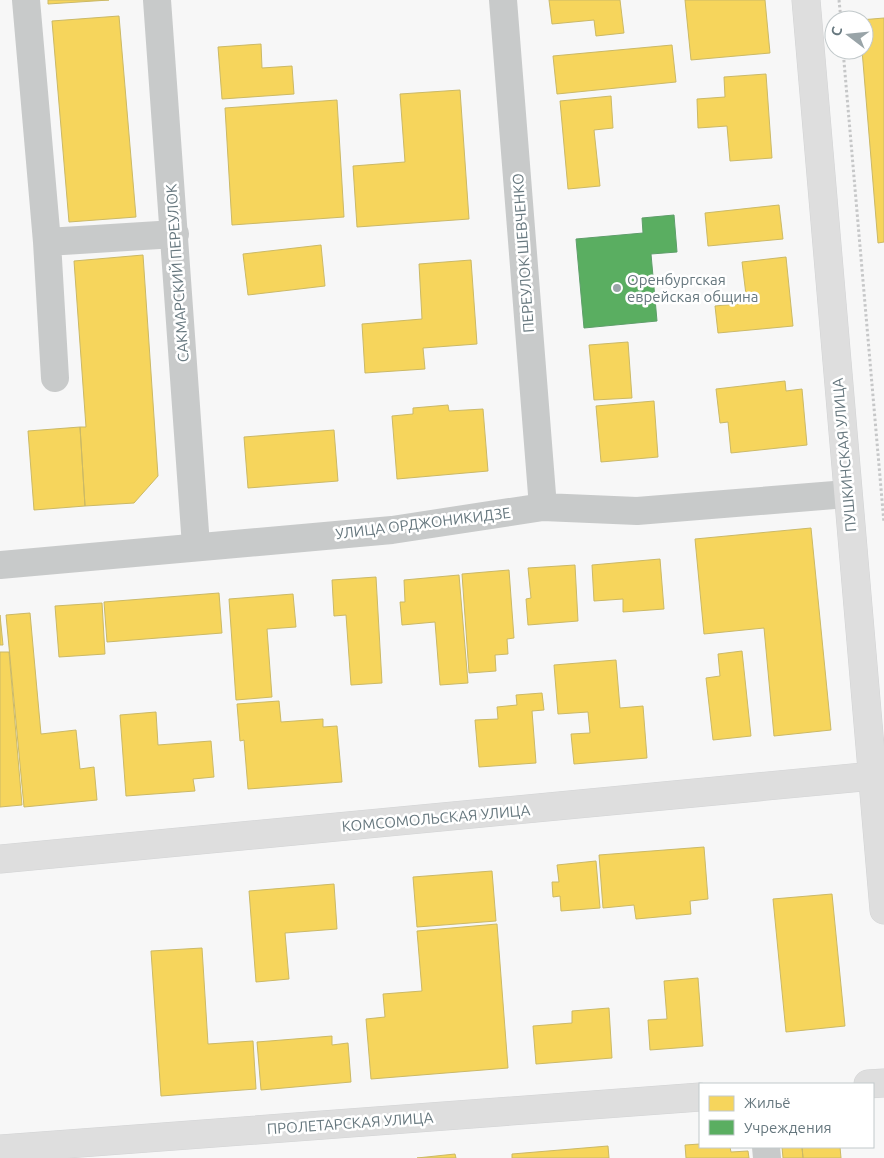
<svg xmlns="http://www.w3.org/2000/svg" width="884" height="1158" font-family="Ubuntu,sans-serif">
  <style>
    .homes { fill: #f6d55c; stroke: #cbb966 }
    .public { fill: #5aae61; stroke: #5e9e6a }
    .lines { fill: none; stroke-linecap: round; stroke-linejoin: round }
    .major-casing { stroke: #d2d3d4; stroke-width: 29 }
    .path { stroke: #c6c7c8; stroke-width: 3; stroke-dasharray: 2.5 2.5; stroke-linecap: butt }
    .minor { stroke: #c8caca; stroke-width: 28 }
    .major { stroke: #dedede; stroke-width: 28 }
    .poi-dot { fill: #99a4a8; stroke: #fff; stroke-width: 2 }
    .labels { text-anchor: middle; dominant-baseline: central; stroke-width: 5; stroke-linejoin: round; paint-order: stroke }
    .street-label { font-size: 15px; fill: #66777e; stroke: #fff }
    .poi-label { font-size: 15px; fill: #66777e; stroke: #fff; text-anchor: start }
  </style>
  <rect width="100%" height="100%" fill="#f7f7f7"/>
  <path class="homes" d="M48,0h61l-61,4z
    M549,0h71l4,33 -28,3 -2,-16 -42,4z
    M685,0h80l5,53 -79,7z
    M119,16l17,201 -67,5 -17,-201z
    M884,18v224l-6,1 -16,-193 2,-30h-4z
    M261,44l1,24 30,-2 2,28 -72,5 -4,-52z
    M672,45l4,37 -119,12 -4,-38z
    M766,74l6,84 -42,3 -3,-35 -29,2 -1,-29 28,-2 -1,-20z
    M460,90l9,129 -112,8 -4,-61 52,-4 -5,-68z
    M611,96l2,32 -19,2 6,56 -32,3 -8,-88z
    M337,100l7,117 -112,8 -7,-117z
    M779,205l4,34 -75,7 -3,-33z
    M321,245l4,41 -77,9 -5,-41z
    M143,255l15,221 -24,27 -49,3 -5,-79h6l-12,-166z
    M786,257l7,69 -75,7 -3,-27 32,-3 -5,-41z
    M471,260l6,84 -54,4 2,21 -60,4 -3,-49 60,-5 -3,-55z
    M628,342l4,56 -38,2 -5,-55z
    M785,381l1,10 16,-2 5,56 -76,8 -3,-31 -8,1 -4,-34z
    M654,401l4,56 -57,5 -5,-56z
    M448,405l1,6 34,-2 5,62 -91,8 -5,-63 21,-2v-6z
    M80,427l5,79 -51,4 -6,-79z
    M334,430l4,51 -90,7 -4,-51z
    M811,528l20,202 -57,6 -10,-108 -60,6 -9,-95z
    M660,559l4,50 -41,3v-13l-29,2 -2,-36z
    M575,565l3,56 -50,4 -2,-26 5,-1 -3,-30z
    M509,570l5,68 -7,1 1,15 -13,1 1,16 -27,2 -7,-99z
    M459,575l9,108 -28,2 -5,-63 -33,3 -2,-23h5l-1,-22z
    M376,577l6,106 -31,2 -5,-70 -12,1 -2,-36z
    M219,593l3,40 -115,9 -3,-40z
    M293,594l3,33 -29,2 5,68 -36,3 -7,-101z
    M102,603l3,51 -46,3 -4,-51z
    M30,613l11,121 35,-4 4,39 14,-2 3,33 -73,7 -18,-192z
    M0,615l3,30h-3z
    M742,651l9,85 -38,4 -7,-62 14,-2 -2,-22z
    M0,652h9l13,153 -22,2z
    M616,660l4,48 23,-2 4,52 -73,6 -3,-30 19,-1 -2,-21 -30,2 -4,-49z
    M542,693l2,17 -12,1 4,52 -57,4 -4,-47 23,-1 -1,-12 20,-2 -1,-10z
    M279,701l2,21 42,-3v8l14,-1 5,56 -94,7 -4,-49 -4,1 -3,-37z
    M156,712l2,33 53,-4 3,36 -21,2 2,12 -69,5 -6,-81z
    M704,847l4,52 -18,2 1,13 -55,5 -2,-14 -31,3 -4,-53z
    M596,861l4,47 -39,3 -1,-15 -7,1 -1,-15h7l-2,-17z
    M492,871l4,50 -79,6 -4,-50z
    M334,884l3,45 -52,4 4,46 -33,3 -7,-91z
    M832,894l13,132 -59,6 -13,-133z
    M497,924l11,144 -137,11 -5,-60 19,-2 -2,-23 39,-3 -5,-60z
    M202,948l6,96 45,-3 3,48 -95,7 -10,-145z
    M698,978l5,68 -53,4 -2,-30 19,-1 -3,-38z
    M609,1008l3,50 -76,6 -3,-38 39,-3v-12z
    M332,1036v9l16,-2 3,39 -90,8 -4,-48z
    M700,1144v3h30l1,5 17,-1 1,7h-63l-1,-13z
    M608,1146l1,12h-97v-4z
    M782,1147h20l1,11h-20z
    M802,1147h38l1,11h-38z
    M455,1154l1,4h-39z"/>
  <path class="public" d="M674,215l3,37 -26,2 6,67 -73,7 -8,-89 67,-6 -1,-15z"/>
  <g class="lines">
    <defs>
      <path id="major" d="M806,0l78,910
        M0,859l873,-83
        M868,1084l16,-1
        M0,1149l700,-52"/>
    </defs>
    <use href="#major" class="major-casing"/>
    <path class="path" d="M839,0l2,20
      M843,50l41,473"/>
    <path class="minor" d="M26,0l21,242 128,-8
      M157,0l39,546
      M503,0l40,507
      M47,242l8,136
      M0,565l392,-35 151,-23 94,4 210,-17
      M766,1147l1,11"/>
    <use href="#major" class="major"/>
  </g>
  <circle class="poi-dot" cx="617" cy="288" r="5"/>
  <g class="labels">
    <g class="street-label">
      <text transform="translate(523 253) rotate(-94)">ПЕРЕУЛОК ШЕВЧЕНКО</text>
      <text transform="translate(177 273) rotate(-94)">САКМАРСКИЙ ПЕРЕУЛОК</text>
      <text transform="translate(844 455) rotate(-95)">ПУШКИНСКАЯ УЛИЦА</text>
      <text transform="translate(423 523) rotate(-7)">УЛИЦА ОРДЖОНИКИДЗЕ</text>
      <text transform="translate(436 818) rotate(-5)">КОМСОМОЛЬСКАЯ УЛИЦА</text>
      <text transform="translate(350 1123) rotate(-4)">ПРОЛЕТАРСКАЯ УЛИЦА</text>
    </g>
    <g class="poi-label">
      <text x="627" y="279">Оренбургская<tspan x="627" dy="17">еврейская община</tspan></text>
    </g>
  </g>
  <rect x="699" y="1083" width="175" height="65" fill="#ffffff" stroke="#c2c9cb"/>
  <rect x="709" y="1096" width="25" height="15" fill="#f6d55c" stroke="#c2c9cb"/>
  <text x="744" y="1108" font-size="15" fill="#66777e">Жильё</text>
  <rect x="709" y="1120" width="25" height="15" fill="#5aae61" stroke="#c2c9cb"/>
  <text x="744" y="1133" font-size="15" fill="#66777e">Учреждения</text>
  <g transform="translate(849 35) rotate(286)"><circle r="24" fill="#ffffff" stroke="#c2c9cb"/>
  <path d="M0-4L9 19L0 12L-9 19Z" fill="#99a4a8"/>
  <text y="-8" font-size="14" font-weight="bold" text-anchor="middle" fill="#66777e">С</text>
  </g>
</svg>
